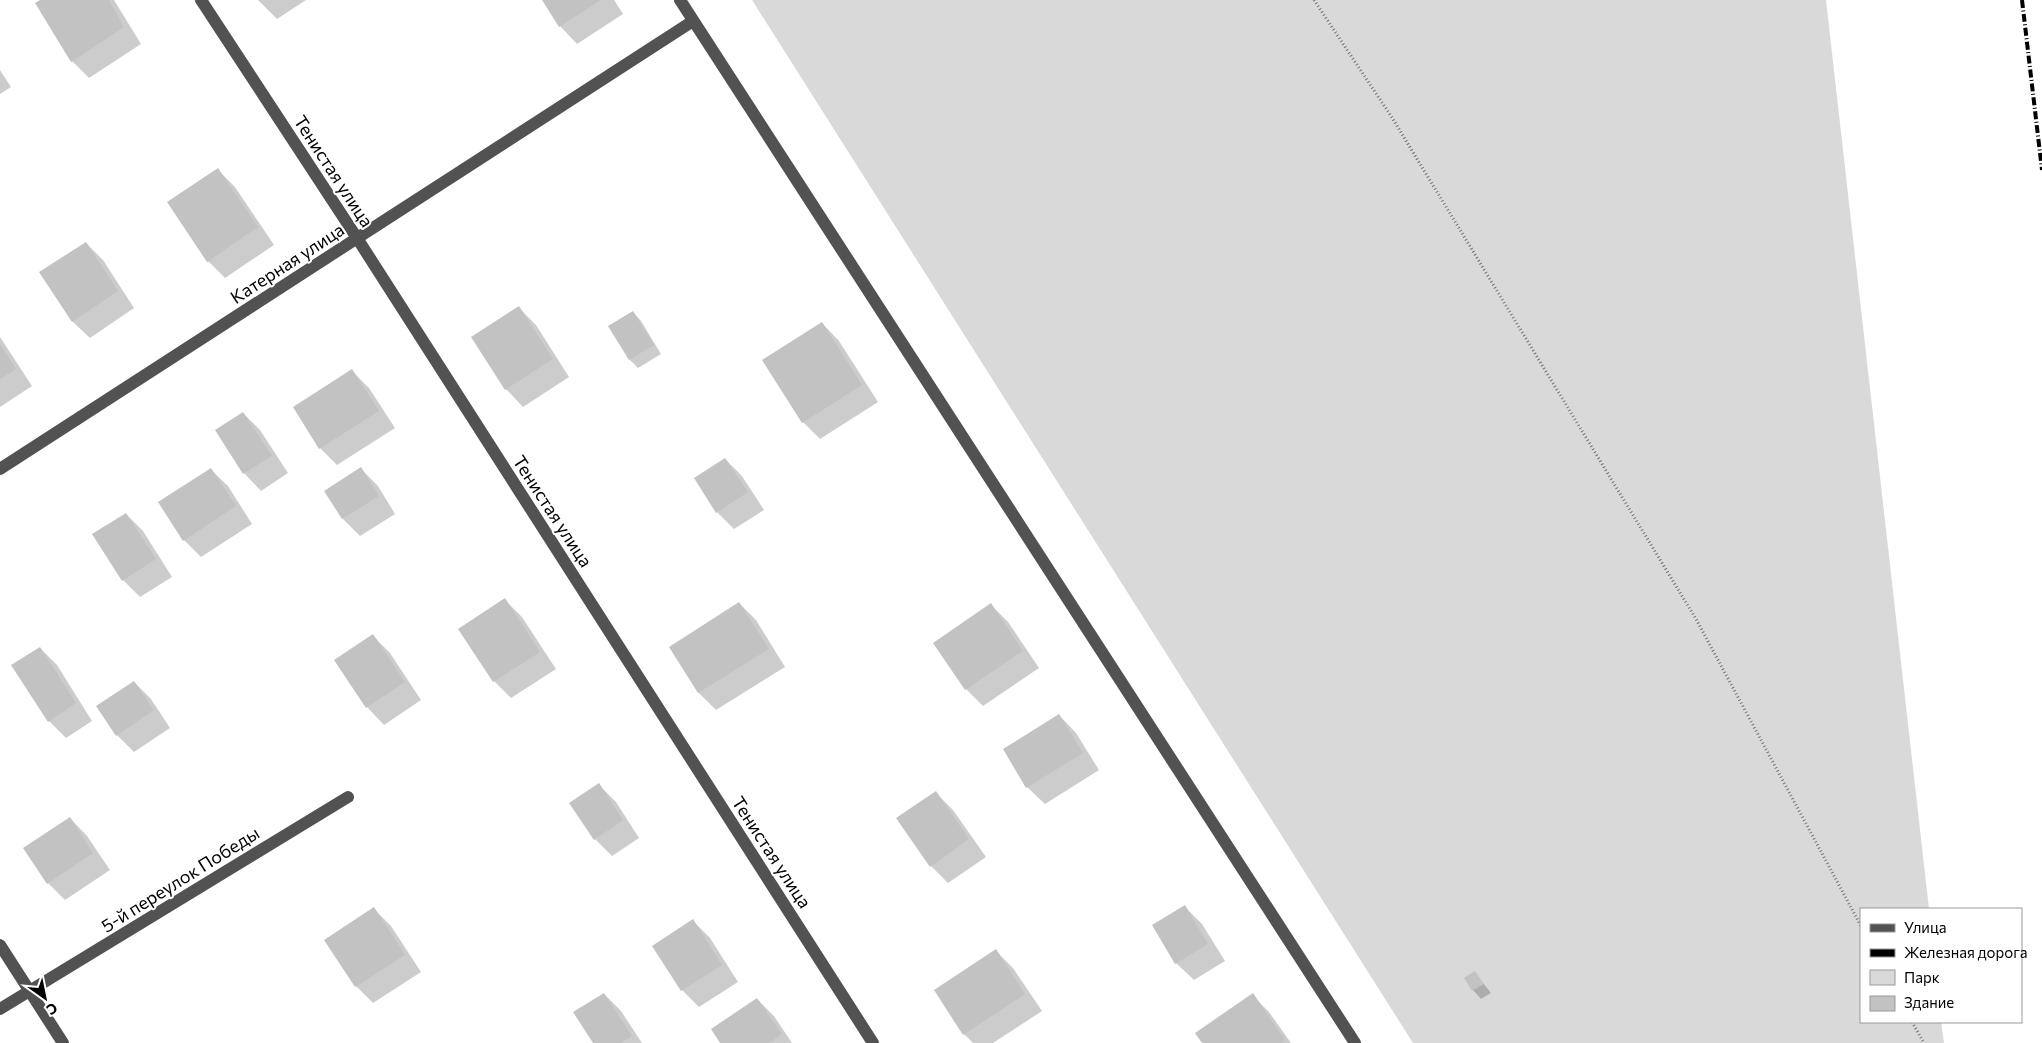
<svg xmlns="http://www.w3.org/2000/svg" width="2042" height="1043" font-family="Commissioner,sans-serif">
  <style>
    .green { fill: #d9d9d9 }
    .shadow { fill: #0003 }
    .building { fill: #c2c2c2 }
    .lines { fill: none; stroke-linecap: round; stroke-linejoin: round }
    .path { stroke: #747474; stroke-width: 3; stroke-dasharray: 1 2.5; stroke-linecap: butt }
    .minor { stroke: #525252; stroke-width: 12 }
    .rail { stroke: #000; stroke-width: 4; stroke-dasharray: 8 2.5 1 2.5; stroke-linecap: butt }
    .labels { text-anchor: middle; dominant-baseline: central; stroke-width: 4; stroke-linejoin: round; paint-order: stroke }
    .street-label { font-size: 18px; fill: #000; stroke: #fff }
  </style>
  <rect width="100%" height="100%" fill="#fff"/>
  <path class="green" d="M752,0h1074l103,909h-68v113h80l3,21h-531z"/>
  <path class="shadow" d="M42,0h72l27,44 -52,34 -17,-17z
    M258,0h48l-29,19z
    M543,0h71l9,14 -46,30 -17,-18z
    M0,70l11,17 -11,7z
    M218,170l17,17 39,58 -49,33 -17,-17z
    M86,243l17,17 31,48 -44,30 -18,-17z
    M519,308l17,17 33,52 -46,30 -17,-18 -33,-52z
    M633,312l8,9 20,33 -23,14 -8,-8 -21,-33z
    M822,323l17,18 39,61 -58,37 -17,-17z
    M0,337l32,49 -32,21z
    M352,371l17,17 26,40 -58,37 -17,-17z
    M243,413l17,17 28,43 -27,18 -17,-18 -28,-43z
    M725,459l17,17 22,34 -30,19 -17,-17z
    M210,469l18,17 24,38 -51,33 -17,-17z
    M361,469l17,17 17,28 -35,22 -17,-17z
    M126,514l17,17 29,46 -32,20 -17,-17z
    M505,600l17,17 34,52 -45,29 -17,-17 -34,-51z
    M739,603l17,17 29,47 -69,43 -17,-17 -28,-46z
    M991,605l17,17 31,46 -56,38 -17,-17z
    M373,636l17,17 31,47 -37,25 -17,-18 -31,-46z
    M40,648l17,17 35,56 -26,17 -17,-17z
    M134,682l17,17 19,29 -36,24 -17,-17z
    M1059,715l17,18 23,37 -54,34 -18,-17z
    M599,785l17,17 23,36 -27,18 -17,-17z
    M936,793l17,17 33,47 -38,26 -17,-17 -33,-48z
    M70,818l17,18 23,34 -45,30 -17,-17z
    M1185,907l17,17 23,37 -31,19 -18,-17z
    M374,909l17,17 30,46 -48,31 -17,-17 -30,-45z
    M693,921l17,17 28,44 -39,25 -17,-17z
    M996,951l17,17 29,43 -49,32h-20l-9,-9z
    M1475,973l16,20 -10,6 -8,-9z
    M604,994l17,17 21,32h-47z
    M1252,995l17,17 22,31h-88z
    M757,999l17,17 18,27h-70z"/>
  <path class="building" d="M40,0h69l15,27 -53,35 -36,-59z
    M542,0h59l-42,27z
    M218,168l40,59 -51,35 -40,-60z
    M86,242l32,49 -46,31 -33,-50z
    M519,306l34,53 -48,31 -34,-53z
    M633,311l21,34 -25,15 -21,-34z
    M822,322l40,63 -60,38 -40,-63z
    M0,344l16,25 -16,10z
    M352,369l27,42 -60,38 -26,-42z
    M243,412l29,44 -29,18 -28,-44z
    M725,458l23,34 -32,21 -22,-35z
    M361,467l18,29 -37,23 -18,-28z
    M211,468l25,38 -53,35 -25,-39z
    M126,513l30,46 -34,22 -30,-47z
    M505,598l35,54 -47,30 -35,-53z
    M739,602l30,47 -71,44 -29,-46z
    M991,603l32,48 -58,39 -32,-47z
    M373,634l32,48 -39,26 -32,-48z
    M40,647l36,56 -28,19 -37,-57z
    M134,681l20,29 -38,26 -20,-30z
    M1059,714l24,39 -57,35 -23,-39z
    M599,783l24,37 -29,20 -25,-37z
    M936,791l33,48 -39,28 -34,-49z
    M70,817l23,36 -46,31 -24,-36z
    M1185,905l23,39 -33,20 -23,-39z
    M374,907l31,48 -50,32 -31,-47z
    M693,919l29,46 -41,26 -29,-45z
    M996,949l29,45 -62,41 -29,-45z
    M1475,971l9,13 -12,7 -8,-13z
    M604,993l28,43 -11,7h-28l-20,-31z
    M1253,993l32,47 -4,3h-79l-7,-10z
    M757,998l25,36 -13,9h-49l-9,-14z"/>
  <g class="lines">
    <path class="path" d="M1314,0l77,116 305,503 165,307
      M1912,1022l12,21"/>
    <path class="minor" d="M201,0l156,238 516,805
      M680,0l675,1043
      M0,469l693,-448
      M0,945l63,98
      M0,1009l348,-212"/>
    <path class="rail" d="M2022,0l20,170"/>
  </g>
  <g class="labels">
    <g class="street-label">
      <text transform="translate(334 171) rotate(57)">Тенистая улица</text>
      <text transform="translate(287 263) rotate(-33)">Катерная улица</text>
      <text transform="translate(553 511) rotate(57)">Тенистая улица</text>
      <text transform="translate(772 852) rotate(57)">Тенистая улица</text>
      <text transform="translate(180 879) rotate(-32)">5-й переулок Победы</text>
    </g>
  </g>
  <rect x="1860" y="908" width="162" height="115" fill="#ffffff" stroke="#999999"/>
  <rect x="1870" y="924" width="25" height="8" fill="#525252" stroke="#999999"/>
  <text x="1904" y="933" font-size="15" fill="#000000">Улица</text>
  <rect x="1870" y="949" width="25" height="8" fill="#000000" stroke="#999999"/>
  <text x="1904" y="958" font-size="15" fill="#000000">Железная дорога</text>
  <rect x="1870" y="970" width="25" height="15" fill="#d9d9d9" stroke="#999999"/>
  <text x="1904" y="983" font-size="15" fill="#000000">Парк</text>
  <rect x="1870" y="996" width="25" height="15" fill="#c2c2c2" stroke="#999999"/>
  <text x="1904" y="1008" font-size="15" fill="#000000">Здание</text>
  <g transform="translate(45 998) rotate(147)" stroke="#ffffff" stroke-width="4" paint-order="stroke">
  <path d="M0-4L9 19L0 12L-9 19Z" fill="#000000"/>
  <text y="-8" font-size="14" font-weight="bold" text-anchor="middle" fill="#000000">С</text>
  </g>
</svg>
